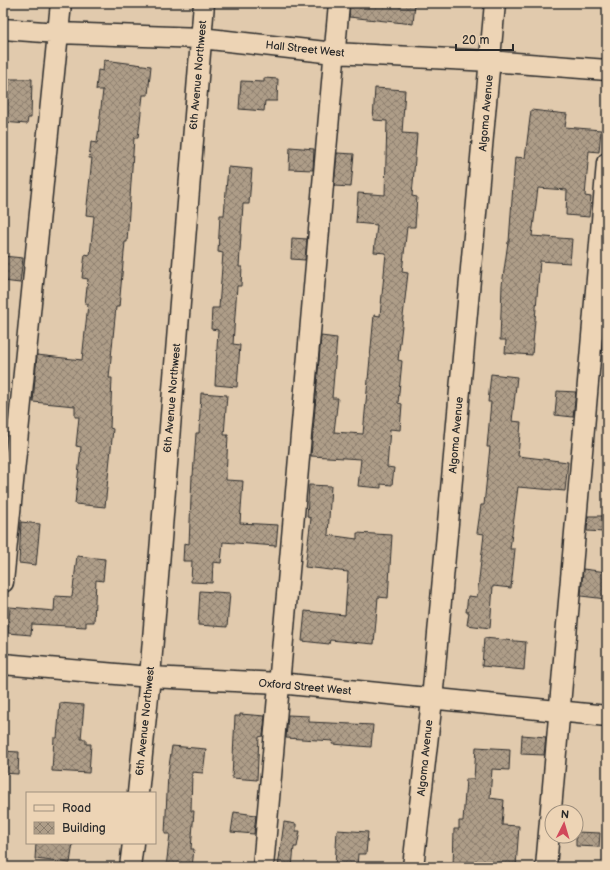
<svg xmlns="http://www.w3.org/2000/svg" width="610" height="870" font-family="'Balsamiq Sans',sans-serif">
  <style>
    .building { fill: url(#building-cross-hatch); stroke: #2b2b2b }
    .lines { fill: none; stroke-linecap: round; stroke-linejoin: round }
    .minor-casing { stroke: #2b2b2b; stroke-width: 23 }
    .minor { stroke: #edd4b5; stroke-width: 20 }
    .labels { text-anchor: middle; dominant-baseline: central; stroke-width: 3; stroke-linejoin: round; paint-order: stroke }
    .street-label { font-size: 11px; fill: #2b2b2b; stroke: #edd4b5 }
  </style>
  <defs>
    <pattern id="building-cross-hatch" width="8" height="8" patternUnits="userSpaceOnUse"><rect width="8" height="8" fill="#ae9d88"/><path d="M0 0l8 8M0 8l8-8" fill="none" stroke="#8e806f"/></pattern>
  </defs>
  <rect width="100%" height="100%" fill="#e1caad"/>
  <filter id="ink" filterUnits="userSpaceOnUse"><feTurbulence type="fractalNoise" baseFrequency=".025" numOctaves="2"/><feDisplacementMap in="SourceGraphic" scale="8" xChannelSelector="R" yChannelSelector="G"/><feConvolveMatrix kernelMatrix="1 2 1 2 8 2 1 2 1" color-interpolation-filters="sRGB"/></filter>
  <g filter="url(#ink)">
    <path class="building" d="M350,3h65l-2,21 -64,-7z
      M104,60l47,6 -3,29h-5l-5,43h-4l-7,104h-2l-6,65h-3l-7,71h3l-2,50 3,1 -8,78 -30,-3 6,-57 -5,-1 3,-29h-4v-11l-42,-4 4,-47 45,5 6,-56h-3l3,-25 -6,-1 3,-24 5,1 4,-39 -8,-1 6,-57h-3l2,-16 6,1 6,-53h-7l2,-20 5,1z
      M264,78l14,1 -1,22h-12l-1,10 -25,-2 2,-28 23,1z
      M3,79h29l-1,39h-3l-1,6 -24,-2z
      M375,88l30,2 -3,43 15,1 -5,62 5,1 -2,30h-8l-5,45 6,1 -10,87 4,1 -4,42 4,1 -2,26 -10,-1 -3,38 7,1 -2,17 -11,-1v4l-23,-2 3,-27 -50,-3 10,-120 16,2 -5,60h6l-4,34 29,2 11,-119 6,1 6,-63 -12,-1 3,-27 -21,-2 2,-30 27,2 2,-74 -14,-1z
      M531,110l36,4 -2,13 36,3 -2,22 -10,-1 -4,45 6,1 -2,20 -23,-2 1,-25 -29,-2 -6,48 40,3 -2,24 -30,-2 -8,94 -27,-2 1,-13h-6l2,-55 6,-43h1l6,-85 10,1z
      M290,147l24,2 -1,21 -24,-1z
      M337,153l17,1 -3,33 -17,-1z
      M228,167l24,2 -3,35h-6l-4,63h3l-1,19h-4l-4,58 7,1 -3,42 -22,-2 3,-55 -7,-1 1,-21h7l4,-55 -5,-1 2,-37h4z
      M292,238l15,1 -2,21 -14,-1z
      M3,256l20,2 -3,25 -17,-2z
      M491,374l26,3 -5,44 9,1 -3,34 50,6 -3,29 -47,-4 -8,62h5l-4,39 -18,-2 -3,42 -23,-3 2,-13h-3l2,-16 9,1 7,-63 -7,-1 4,-28h3l6,-58h-3l4,-45h-3z
      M557,391l19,1 -3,25 -18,-2z
      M201,393l26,2 -3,40h4l-2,43v2l17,1 -3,42 38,2 -2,21 -53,-4 -2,21 -8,-1 -1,21 -21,-1 1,-21h-9l1,-18 5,1 3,-68h1l3,-43h3z
      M309,485l22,1 -3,49 29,4v-6l35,2 -4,63 -10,-1 -4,47 -44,-4 -1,4 -27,-3 3,-30 40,4 3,-43 -43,-5 6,-49 -4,-1z
      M588,516h17l-1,16 -17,-1z
      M21,522l19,2 -4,41 -17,-2z
      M77,556l28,3 -2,22 -7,-1 -2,42h-8v5l-54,-3 -1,11 -23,-2 2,-26 44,4 1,-15 17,1z
      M583,569l24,3 -1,27 -25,-3z
      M200,591l30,2 -3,34 -29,-2z
      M484,638l42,4 -2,28 -42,-4z
      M60,703l24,2 -3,34h5v5h5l-2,29 -37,-2 2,-33h3z
      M240,714l25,2 -2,20 -4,1 -2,43 -25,-2 3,-62h5z
      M288,715l21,1v6l64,3 -2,22 -39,-3 1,-3 -47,-3z
      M522,735l24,2 -2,18 -23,-1z
      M172,746l34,3 -3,24 -11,-1 -1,39h3l-3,38h3l-2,18h-26l4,-33h-5l3,-61z
      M476,747l34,2 -1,21 -17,-1 -2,29 14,2 -2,25 17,1 -3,41h-63l1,-38h5v-8h4l3,-42h8z
      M3,751l16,1 -1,22 -15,-1z
      M234,812l22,3 -2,19 -23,-2z
      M284,822l12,2v7h4l-3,16h-3l-2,20h-14z
      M337,830l31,2 -2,22h-8l-1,13h-22z
      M576,832l24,1 -1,14 -23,-1z
      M36,843h37l-3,20 -35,-4z"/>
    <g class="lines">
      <defs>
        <path id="minor" d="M3,29l55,4 143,5 133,15 156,8 117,9
          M3,582l58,-579
          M3,664l147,13 129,6 328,33
          M138,793l12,-116 54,-674
          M130,867l3,-24
          M263,867l76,-864
          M413,867l19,-167 63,-697
          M546,867l61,-704"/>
      </defs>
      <use href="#minor" class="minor-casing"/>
      <use href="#minor" class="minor"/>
    </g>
  </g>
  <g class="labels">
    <g class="street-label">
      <text transform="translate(305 49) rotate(6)">Hall Street West</text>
      <text transform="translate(198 75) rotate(-85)">6th Avenue Northwest</text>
      <text transform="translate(486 113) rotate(-85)">Algoma Avenue</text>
      <text transform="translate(172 398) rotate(-85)">6th Avenue Northwest</text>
      <text transform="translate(456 435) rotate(-85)">Algoma Avenue</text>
      <text transform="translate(305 687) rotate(5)">Oxford Street West</text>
      <text transform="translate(145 721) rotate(-84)">6th Avenue Northwest</text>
      <text transform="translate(425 758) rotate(-84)">Algoma Avenue</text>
    </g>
  </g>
  <rect width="610" height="870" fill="none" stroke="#edd4b5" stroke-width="16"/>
  <rect x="8" y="8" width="594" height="854" fill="none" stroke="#2b2b2b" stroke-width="1.5" filter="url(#ink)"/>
  <rect x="26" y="792" width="130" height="52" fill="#edd4b5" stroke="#9f907e"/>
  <rect x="34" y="805" width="20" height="6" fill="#edd4b5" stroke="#9f907e"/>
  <text x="62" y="812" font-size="12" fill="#2b2b2b">Road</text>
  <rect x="34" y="822" width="20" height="12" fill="url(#building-cross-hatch)" stroke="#9f907e"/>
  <text x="62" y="832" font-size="12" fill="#2b2b2b">Building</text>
  <g transform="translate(564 824) rotate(5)"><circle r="19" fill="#edd4b5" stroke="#9f907e"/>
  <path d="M0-3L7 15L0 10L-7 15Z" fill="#d1495b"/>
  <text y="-6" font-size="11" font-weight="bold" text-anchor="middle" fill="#2b2b2b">N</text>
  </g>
  <path d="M456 44v6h57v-6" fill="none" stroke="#2b2b2b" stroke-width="2"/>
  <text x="462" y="44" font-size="12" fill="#2b2b2b" stroke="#edd4b5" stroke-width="3" paint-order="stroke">20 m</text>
</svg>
